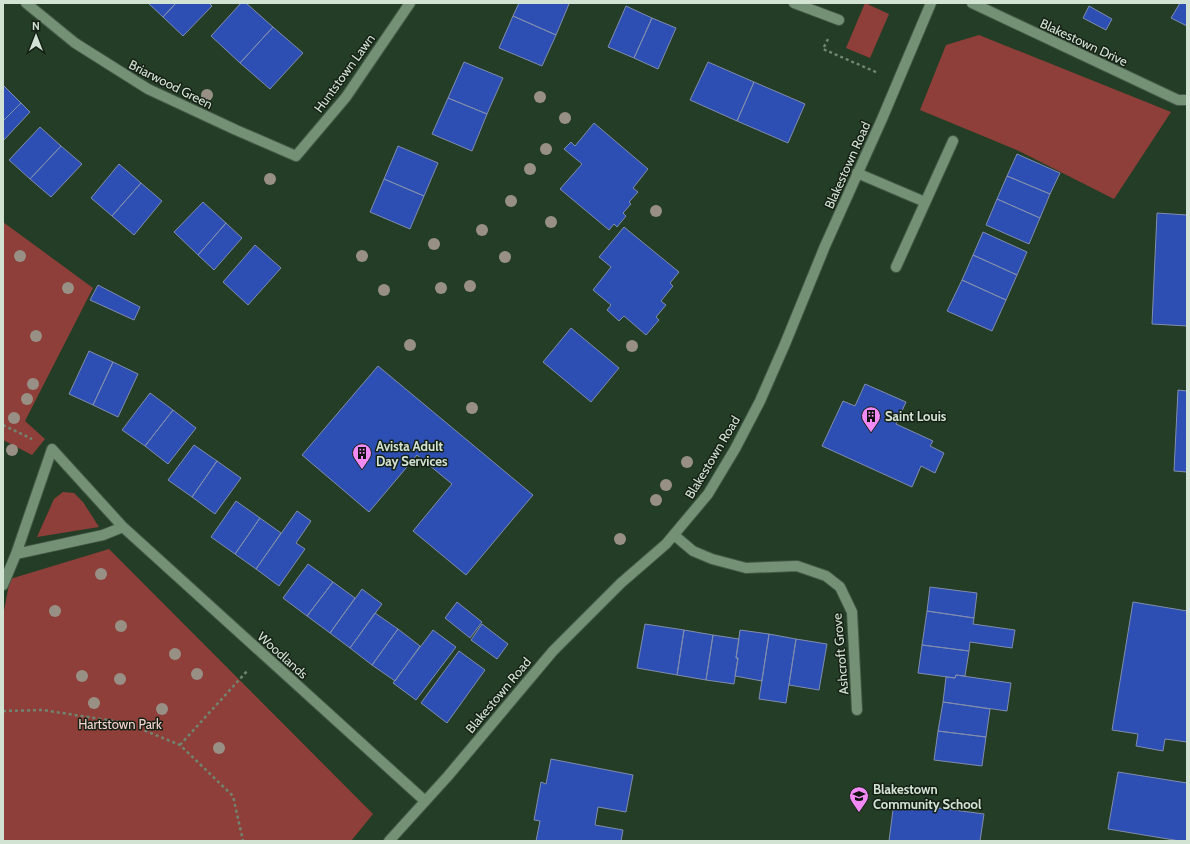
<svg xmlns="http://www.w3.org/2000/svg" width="1190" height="844" font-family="Cabin,sans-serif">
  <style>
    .green { fill: #8f3f39 }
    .building { fill: #2d4eb2; stroke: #7f8dae }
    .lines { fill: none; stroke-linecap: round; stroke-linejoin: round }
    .minor-casing { stroke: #435945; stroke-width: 12 }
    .path { stroke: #708571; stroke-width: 2.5; stroke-dasharray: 3 3; stroke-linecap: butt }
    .minor { stroke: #749176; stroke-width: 10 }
    .tree { fill: #989084 }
    .labels { text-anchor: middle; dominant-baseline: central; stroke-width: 3; stroke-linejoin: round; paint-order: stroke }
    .street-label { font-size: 13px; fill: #d2e2d3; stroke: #162116 }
    .poi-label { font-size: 13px; font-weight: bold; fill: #d2e2d3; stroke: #162116; text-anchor: start }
    .park-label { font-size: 13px; fill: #f6d4d0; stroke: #162116 }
  </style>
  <rect width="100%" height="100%" fill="#243d26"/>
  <path class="green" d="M865,3l24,11 -19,44 -24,-10z
    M979,35l192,77 -57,87 -95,-48 -99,-41 26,-65z
    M3,222l90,66 -68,133 20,18 -13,16 -29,-15z
    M63,492l11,1 9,9 16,25 -62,10 17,-38z
    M109,549l264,265 -22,27h-348v-225l7,-37z"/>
  <path class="building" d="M148,3h28l-13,14z
    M176,3h33l3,3 -29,30 -20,-19z
    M241,3h5l27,24 -33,36 -29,-27z
    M519,3h49l1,1 -13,31 -43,-19z
    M1180,3h7v23l-16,-8z
    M626,6l26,12 -18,40 -26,-11z
    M1089,6l23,13 -6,11 -23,-12z
    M513,16l43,19 -14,31 -43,-18z
    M652,18l24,10 -18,41 -24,-11z
    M273,27l30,26 -33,36 -30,-26z
    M464,62l39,16 -16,36 -39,-16z
    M708,62l46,20 -17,39 -47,-21z
    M754,82l51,22 -17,39 -51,-22z
    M3,85l18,18 -18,18z
    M448,98l39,16 -15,37 -40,-17z
    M21,103l9,9 -27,29v-20z
    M594,123l54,46 -15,19 5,4 -9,10 2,2 -8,9 3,3 -9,11 -3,-3 -5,6 -49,-41 22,-25 -18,-15 7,-7 4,4z
    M40,127l21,19 -31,33 -21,-19z
    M61,146l21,18 -31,33 -21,-18z
    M398,146l40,17 -14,33 -40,-17z
    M1017,154l43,19 -10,21 -43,-18z
    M119,164l22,19 -29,33 -21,-18z
    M1007,176l43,18 -10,24 -43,-19z
    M384,179l40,17 -14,33 -40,-17z
    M141,183l21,18 -28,34 -22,-19z
    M997,199l43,19 -11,26 -43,-19z
    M203,202l23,21 -28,32 -24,-23z
    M1157,213l30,2v111l-35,-2z
    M226,223l16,15 -28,32 -16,-15z
    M624,227l55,45 -9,11 3,3 -12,15 5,4 -10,12 3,3 -13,15 -22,-19 -5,5 -12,-11 4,-5 -18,-15 18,-23 -12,-10z
    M983,232l44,20 -10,23 -44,-20z
    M255,245l26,23 -33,37 -25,-23z
    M973,255l44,20 -11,25 -44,-20z
    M962,280l44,20 -14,31 -45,-20z
    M98,285l42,22 -6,13 -44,-20z
    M571,328l48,40 -28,34 -48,-40z
    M89,351l24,11 -20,43 -24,-11z
    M113,362l25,12 -20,43 -25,-12z
    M378,366l155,129 -67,80 -53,-44 39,-47 -35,-29 -48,57 -67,-57z
    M865,384l41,18 -10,22 37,17 -3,5 14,7 -9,20 -14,-7 -9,21 -90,-41 21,-45 12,5z
    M1178,390l9,1v81l-13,-1z
    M150,393l23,17 -28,36 -23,-16z
    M173,410l23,18 -28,36 -23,-18z
    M194,445l23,16 -25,36 -24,-17z
    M217,461l24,17 -26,36 -23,-17z
    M236,501l24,17 -25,36 -24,-17z
    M297,511l14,10 -15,22 9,6 -26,37 -23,-17z
    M260,518l21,15 -25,36 -21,-15z
    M308,564l25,18 -26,34 -24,-18z
    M333,582l22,16 -25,35 -23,-17z
    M930,587l47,6 -3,25 -47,-7z
    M362,589l20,15 -32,44 -20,-15z
    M457,602l25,20 -12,16 -25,-20z
    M1133,602l54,9v131l-22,-3 -2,12 -27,-5 2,-12 -26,-4z
    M927,611l47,7 -1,6 42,6 -3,18 -42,-6 -1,9 -47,-6z
    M375,613l23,16 -26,36 -22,-17z
    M482,624l26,20 -11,15 -26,-19z
    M645,624l39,6 -7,45 -40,-7z
    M398,629l22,17 -25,35 -23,-16z
    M433,630l23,17 -40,53 -23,-17z
    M684,630l29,5 -7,45 -29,-5z
    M740,630l29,4 -7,47 -27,-5 3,-18h-2z
    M769,634l27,5 -10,64 -27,-4z
    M713,635l26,4 -3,19h2l-4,26 -28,-4z
    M796,639l31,5 -8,46 -30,-5z
    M922,645l47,6 -4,25 -9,-1 -1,3 -37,-5z
    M459,651l26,19 -38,53 -26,-20z
    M956,675l55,8 -4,28 -64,-9 3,-25 9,1z
    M943,702l47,7 -4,28 -48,-6z
    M938,731l48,6 -4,29 -48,-6z
    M551,759l82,16 -7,37 -28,-5 -3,18 28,5 -2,11h-85l4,-20 -6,-1 7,-38 5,2z
    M1118,772l69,11v58h-7l-72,-12z
    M894,802l90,12 -4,27h-91z"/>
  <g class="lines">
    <defs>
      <path id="minor" d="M26,3l49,40 73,46 88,41 60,26 50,-59 64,-94
        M794,3l45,17
        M972,3l206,97h9
        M857,173l68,29
        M896,267l57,-126
        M674,535l19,16 19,8 34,9 51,-2 29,10 14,11 12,25 5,98
        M16,554l87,-19 20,-8 302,274
        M3,585l13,-31 36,-105 71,78
        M389,841l59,-65 105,-125 68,-68 45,-39 42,-50 27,-45 25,-48 25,-57 40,-98 57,-127 49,-116"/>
    </defs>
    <use href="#minor" class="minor-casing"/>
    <path class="path" d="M828,39l-5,10 55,24
      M3,425l29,14
      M3,711l40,-1 83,13 54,22 53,51 10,45
      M180,745l68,-75"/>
    <use href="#minor" class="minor"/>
  </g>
  <g class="tree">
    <circle cx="207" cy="95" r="6"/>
    <circle cx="540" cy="97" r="6"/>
    <circle cx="565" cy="118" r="6"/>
    <circle cx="546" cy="149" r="6"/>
    <circle cx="530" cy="169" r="6"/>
    <circle cx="270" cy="179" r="6"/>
    <circle cx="511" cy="201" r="6"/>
    <circle cx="656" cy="211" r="6"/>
    <circle cx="551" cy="222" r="6"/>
    <circle cx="482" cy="230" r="6"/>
    <circle cx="434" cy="244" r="6"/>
    <circle cx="20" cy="256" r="6"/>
    <circle cx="362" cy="256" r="6"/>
    <circle cx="505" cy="257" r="6"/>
    <circle cx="470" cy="286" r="6"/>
    <circle cx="68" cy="288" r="6"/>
    <circle cx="441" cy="288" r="6"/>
    <circle cx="384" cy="290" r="6"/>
    <circle cx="36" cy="336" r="6"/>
    <circle cx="410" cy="345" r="6"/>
    <circle cx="632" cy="346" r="6"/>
    <circle cx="33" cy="384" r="6"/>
    <circle cx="27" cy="399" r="6"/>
    <circle cx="472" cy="408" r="6"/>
    <circle cx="14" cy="418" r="6"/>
    <circle cx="12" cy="450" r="6"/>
    <circle cx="687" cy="462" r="6"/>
    <circle cx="666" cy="485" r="6"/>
    <circle cx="656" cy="500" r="6"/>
    <circle cx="620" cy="539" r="6"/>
    <circle cx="101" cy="574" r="6"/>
    <circle cx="55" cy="611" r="6"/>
    <circle cx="121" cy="626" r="6"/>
    <circle cx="175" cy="654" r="6"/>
    <circle cx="197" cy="674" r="6"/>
    <circle cx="82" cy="676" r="6"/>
    <circle cx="120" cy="679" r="6"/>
    <circle cx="94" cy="703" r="6"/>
    <circle cx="162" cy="709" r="6"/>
    <circle cx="219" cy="748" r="6"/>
  </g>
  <defs>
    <symbol id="building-pin" viewBox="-11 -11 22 30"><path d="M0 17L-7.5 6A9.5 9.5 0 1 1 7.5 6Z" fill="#f18af4" stroke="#162116"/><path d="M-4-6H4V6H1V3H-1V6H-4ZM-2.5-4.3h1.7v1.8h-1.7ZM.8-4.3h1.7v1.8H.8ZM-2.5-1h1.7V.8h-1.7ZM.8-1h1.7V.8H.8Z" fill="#111"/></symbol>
    <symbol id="school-pin" viewBox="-11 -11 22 30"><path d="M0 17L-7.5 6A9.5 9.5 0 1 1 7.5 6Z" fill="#f18af4" stroke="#162116"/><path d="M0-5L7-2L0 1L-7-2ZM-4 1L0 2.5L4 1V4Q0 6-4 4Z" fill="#111"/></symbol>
  </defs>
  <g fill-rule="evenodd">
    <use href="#building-pin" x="860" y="405" width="22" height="30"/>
    <use href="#building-pin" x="351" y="442" width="22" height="30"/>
    <use href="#school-pin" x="848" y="785" width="22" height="30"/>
  </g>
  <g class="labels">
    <g class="street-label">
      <text transform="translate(1084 42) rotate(25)">Blakestown Drive</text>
      <text transform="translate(344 73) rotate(-54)">Huntstown Lawn</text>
      <text transform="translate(171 84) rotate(27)">Briarwood Green</text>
      <text transform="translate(847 165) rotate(-66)">Blakestown Road</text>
      <text transform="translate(712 457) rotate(-59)">Blakestown Road</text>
      <text transform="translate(840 654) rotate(-95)">Ashcroft Grove</text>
      <text transform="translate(283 655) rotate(42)">Woodlands</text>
      <text transform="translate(498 695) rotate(-50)">Blakestown Road</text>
    </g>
    <g class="poi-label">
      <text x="885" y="416">Saint Louis</text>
      <text x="376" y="446">Avista Adult<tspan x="376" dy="15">Day Services</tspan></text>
      <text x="873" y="789">Blakestown<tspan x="873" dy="15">Community School</tspan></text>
    </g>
    <g class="park-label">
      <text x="120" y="724">Hartstown Park</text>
    </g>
  </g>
  <rect width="1190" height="844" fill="none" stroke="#d2e2d3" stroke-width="8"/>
  <g transform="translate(36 36)" stroke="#162116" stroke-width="3" paint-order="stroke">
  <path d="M0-3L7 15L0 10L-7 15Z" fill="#d2e2d3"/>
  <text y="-6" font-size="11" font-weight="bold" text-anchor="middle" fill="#d2e2d3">N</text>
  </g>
</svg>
